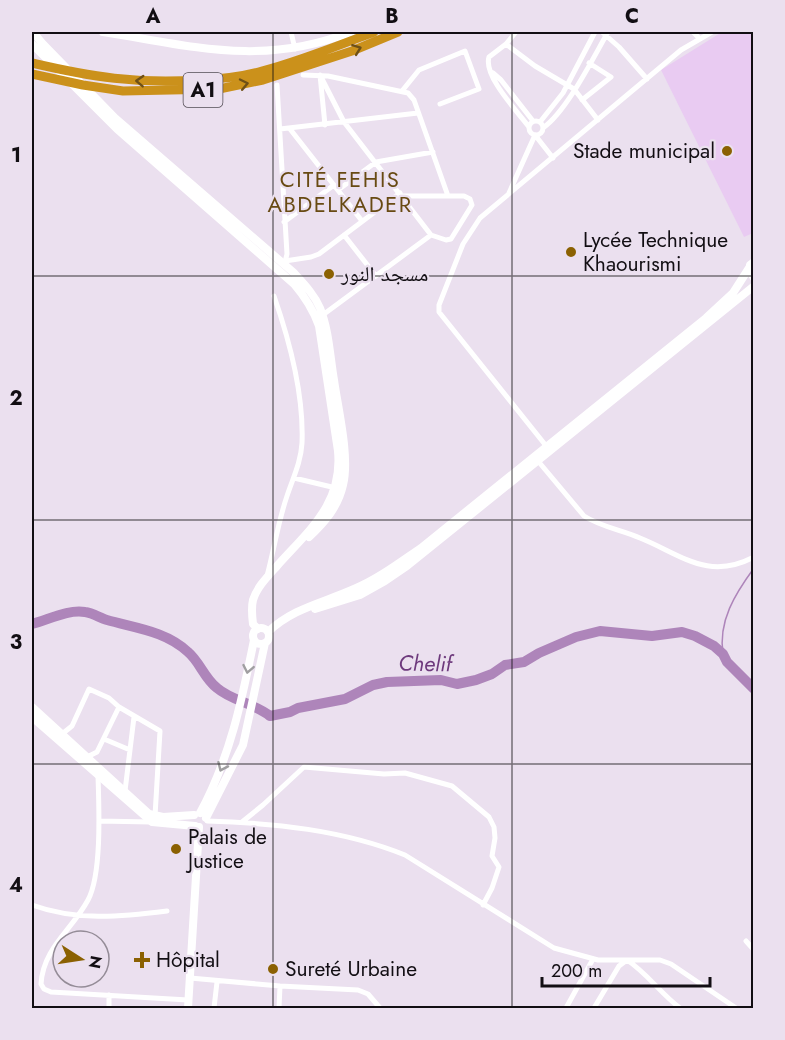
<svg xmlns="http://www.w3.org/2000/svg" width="785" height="1040" font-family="Jost,'Noto Naskh Arabic',sans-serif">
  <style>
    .grass { fill: #e9cbf2 }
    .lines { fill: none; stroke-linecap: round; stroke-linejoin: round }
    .stream { stroke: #ae85ba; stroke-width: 1.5 }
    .river { stroke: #ae85ba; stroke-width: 10 }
    .street { stroke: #fff; stroke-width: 5 }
    .secondary { stroke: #fff; stroke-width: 8 }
    .highway { stroke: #cb911b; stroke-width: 9 }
    .oneway { stroke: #6e5017 }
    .oneway2 { stroke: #a09fa1 }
    .grid { fill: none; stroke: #120e13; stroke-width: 1.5; stroke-opacity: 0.55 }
    .poi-dot { fill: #8b6102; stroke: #ebe0ef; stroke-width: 2 }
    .labels { text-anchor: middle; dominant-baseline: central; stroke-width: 4.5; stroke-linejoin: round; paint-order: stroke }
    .shield { fill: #ebe0ef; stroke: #534d55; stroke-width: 1.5 }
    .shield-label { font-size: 20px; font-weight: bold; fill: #120e13 }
    .poi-label { font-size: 21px; fill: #120e13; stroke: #ebe0ef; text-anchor: start }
    .neighbourhood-label { font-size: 22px; letter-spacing: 1.5px; fill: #684a13; stroke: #ebe0ef }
    .water-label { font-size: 22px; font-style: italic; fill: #6e3a7d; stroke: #ebe0ef }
    .neatline { fill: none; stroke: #120e13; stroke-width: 2 }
    .grid-label { font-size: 20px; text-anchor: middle; font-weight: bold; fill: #120e13 }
  </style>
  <rect width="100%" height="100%" fill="#ebe0ef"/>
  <path class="grass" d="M722,32h31v201l-9,4 -83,-167z"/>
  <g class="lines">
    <path class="stream" d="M723,654c-5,-33 12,-60 31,-86"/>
    <path class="river" d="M32,624c16,-4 36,-15 53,-12 8,1 15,6 22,8 28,8 59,11 81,32 12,10 16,26 29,36 15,13 37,15 53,28l20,-4 8,-4 47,-9 28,-14 14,-3 54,-2 16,4 19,-4 16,-6 13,-9 19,-3 15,-9 37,-16 24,-6 52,5 30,-4 13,4 19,10 9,8 4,8 27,27"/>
    <path class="street" d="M291,32l4,17
      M516,32l-10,12 -17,13c-6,19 29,55 40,70
      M602,32l17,15 28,32
      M693,32l7,7
      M506,44l29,22 39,23 24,31
      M493,73l8,7 32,41
      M303,75l25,1 80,17 6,7 34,96
      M277,85l10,169 -3,12
      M402,91l17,-21 46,-19 14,38 -39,15
      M582,100l29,-23 -22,-14
      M529 128a7 7 0 1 1 14 0a7 7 0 1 1-14 0Z
      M540,122l23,-29 32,-61
      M325,125l-5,-50 24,47 87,113
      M543,128c24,-17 50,-70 65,-96
      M280,129l138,-16
      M290,129l72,92
      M535,135l18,23
      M338,190l38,-28 57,-10
      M509,193l26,-58
      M284,222l50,-37
      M344,235l32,41
      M285,261l26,-4 8,-3 81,-61
      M320,317l111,-82 15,5 5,-1 21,-34 -2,-6 -6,-3h-62
      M547,447l-108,-135v-7l24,-61 17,-26 201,-168 31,-18
      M538,461l46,55c17,11 38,14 56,22 42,17 68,43 114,19
      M294,478l42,10
      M267,576c7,-26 11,-54 20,-80 6,-18 14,-34 15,-53 2,-49 -12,-101 -28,-147
      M62,734l10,-8 17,-37 20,9 10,9 41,24 -5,85
      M104,739l26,11
      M87,757l10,-5 22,-45
      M98,776c1,31 4,98 -10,124 -16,30 -45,48 -47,84l3,5 7,3 137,8
      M125,791l9,-74
      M99,821l52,1
      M207,821c67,2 136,9 198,34l149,93 44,12h62l11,4 65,44
      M242,822l21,-17 41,-38 80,7 21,-1 47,13 37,31 5,10 1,11 -3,18 7,11 -7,21 -9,17
      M32,905c44,16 88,12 135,6
      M746,941l8,9
      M190,978l90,8 78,4 10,4 12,14
      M109,1008v-13
      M214,1008l3,-26
      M279,1008l1,-22
      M566,1008l27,-49
      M594,1008l25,-42 8,-6c20,13 34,34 53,48"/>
    <path class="secondary" d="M33,32l9,11 73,75 178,154c10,11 21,22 27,36 9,22 10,49 14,72 4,29 16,77 9,105 -5,22 -18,37 -34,52
      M103,32c90,14 158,35 248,0
      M32,44l85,85 177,155c12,14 19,25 25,42l19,125c5,53 -29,79 -61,115 -9,10 -20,21 -24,34 -2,8 -1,16 0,24l5,5
      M754,262l-4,3 -1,5 5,8
      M315,609l45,-14 25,-14 22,-15 347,-280
      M253 636a8 8 0 1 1 16 0a8 8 0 1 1-16 0Z
      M268,632c25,-24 55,-29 86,-43 24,-10 45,-26 67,-41l285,-230 27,-25 16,-25
      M32,707l117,107 14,3 31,-2
      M32,717l120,105 43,4
      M200,813c30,-55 42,-113 54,-173
      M206,818l37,-73 22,-102
      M188,1008l11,-181"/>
    <path class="highway" d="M32,63c60,14 104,21 167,17 21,-1 42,-3 63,-9 38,-10 75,-25 112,-39
      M32,74l51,11 40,6 96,-2 44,-9 89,-29 46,-19"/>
  </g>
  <defs><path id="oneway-chevron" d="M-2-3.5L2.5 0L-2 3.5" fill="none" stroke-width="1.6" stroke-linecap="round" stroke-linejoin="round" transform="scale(1.5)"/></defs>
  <g class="oneway">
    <use href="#oneway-chevron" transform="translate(357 49) rotate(-21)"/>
    <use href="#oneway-chevron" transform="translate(140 81) rotate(-177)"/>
    <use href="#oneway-chevron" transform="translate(244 84) rotate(-12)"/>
  </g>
  <g class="oneway2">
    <use href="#oneway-chevron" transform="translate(248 669) rotate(101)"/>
    <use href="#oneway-chevron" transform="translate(222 767) rotate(114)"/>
  </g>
  <path class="grid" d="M273,32v976M512,32v976M32,276h722M32,520h722M32,764h722"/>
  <g class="poi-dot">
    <circle cx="727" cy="151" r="6"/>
    <circle cx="571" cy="252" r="6"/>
    <circle cx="329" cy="274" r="6"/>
    <circle cx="176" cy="849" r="6"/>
    <path d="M139 951h6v6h6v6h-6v6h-6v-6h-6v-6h6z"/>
    <circle cx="273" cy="969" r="6"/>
  </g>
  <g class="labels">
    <rect class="shield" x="183.5" y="73" width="39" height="34" rx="4.5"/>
    <g class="shield-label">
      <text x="203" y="90">A1</text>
    </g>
    <g class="poi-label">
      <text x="715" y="151" text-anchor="end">Stade municipal</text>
      <text x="583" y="240">Lycée Technique<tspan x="583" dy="24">Khaourismi</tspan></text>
      <text x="341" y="274">مسجد النور</text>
      <text x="188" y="837">Palais de<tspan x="188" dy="24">Justice</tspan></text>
      <text x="156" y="960">Hôpital</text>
      <text x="285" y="969">Sureté Urbaine</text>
    </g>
    <g class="neighbourhood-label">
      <text x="340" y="179">CITÉ FEHIS<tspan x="340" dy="25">ABDELKADER</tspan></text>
    </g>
    <g class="water-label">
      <text transform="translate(425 663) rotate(1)">Chelif</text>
    </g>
  </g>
  <rect width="785" height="1040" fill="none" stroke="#ebe0ef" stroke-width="66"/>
  <g transform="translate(81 959) rotate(102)"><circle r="28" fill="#ebe0ef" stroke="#948c97" stroke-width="1.5"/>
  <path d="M0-4.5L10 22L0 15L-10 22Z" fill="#8b6102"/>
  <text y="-9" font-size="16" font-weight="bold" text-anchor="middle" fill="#120e13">N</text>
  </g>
  <path d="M542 977v9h168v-9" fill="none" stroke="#120e13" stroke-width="3"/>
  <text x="551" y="977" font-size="18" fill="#120e13" stroke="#ebe0ef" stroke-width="4.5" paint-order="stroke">200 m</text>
  <rect x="33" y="33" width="719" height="974" class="neatline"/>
  <g class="grid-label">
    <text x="153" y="23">A</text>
    <text x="392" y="23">B</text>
    <text x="632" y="23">C</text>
    <text x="16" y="162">1</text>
    <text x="16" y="405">2</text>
    <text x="16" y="649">3</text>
    <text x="16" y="892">4</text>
  </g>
</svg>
